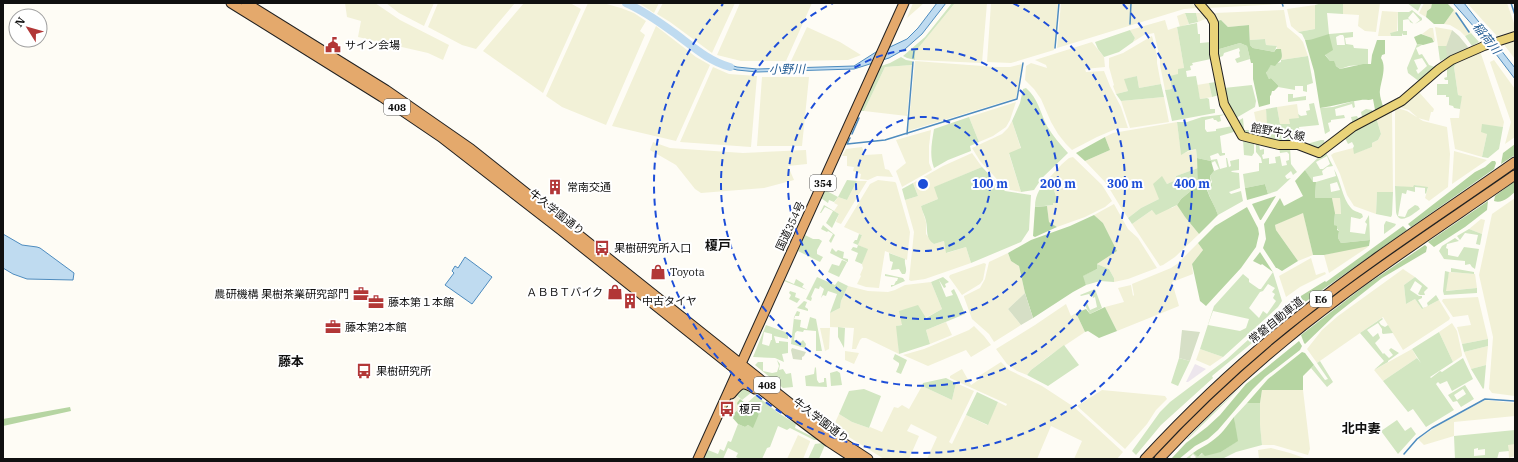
<svg xmlns="http://www.w3.org/2000/svg" width="1518" height="462" font-family="'IBM Plex Serif','Noto Sans JP',serif">
  <style>
    .industrial { fill: #ede6ed }
    .farmland { fill: #f2f1d7 }
    .green { fill: #d2e6c1; fill-rule: evenodd }
    .forest { fill: #b6d5a2 }
    .cemetery { fill: #d6dfc6 }
    .water { fill: #bfdbf0; stroke: #4e8cbf }
    .lines { fill: none; stroke-linecap: round; stroke-linejoin: round }
    .stream { stroke: #4e8cbf; stroke-width: 1.5 }
    .river { stroke: #bfdbf0; stroke-width: 8 }
    .major-casing { stroke: #212121; stroke-width: 10 }
    .highway-casing { stroke: #212121; stroke-width: 11 }
    .major { stroke: #e9d379; stroke-width: 8 }
    .highway { stroke: #e4a96c; stroke-width: 9 }
    .ring { fill: none; stroke: #1d4ed8; stroke-width: 2; stroke-dasharray: 7 5 }
    .labels { text-anchor: middle; dominant-baseline: central; stroke-width: 4; stroke-linejoin: round; paint-order: stroke }
    .shield { fill: #fff; stroke: #585858; stroke-width: 1 }
    .shield-label { font-size: 10px; font-weight: bold; fill: #101010 }
    .poi-label { font-size: 11px; fill: #101010; stroke: #fff; text-anchor: start }
    .street-label { font-size: 11px; fill: #101010; stroke: #fff }
    .water-label { font-size: 12px; font-style: italic; fill: #265f95; stroke: #fff }
    .quarter-label { font-size: 13px; font-weight: bold; fill: #101010; stroke: #fff }
    .centre { fill: #1d4ed8; stroke: #fff; stroke-width: 2 }
    .ring-label { font-size: 12px; text-anchor: middle; font-weight: bold; fill: #1d4ed8; stroke: #fff; stroke-width: 4; stroke-linejoin: round; paint-order: stroke }
  </style>
  <rect width="100%" height="100%" fill="#fefcf5"/>
  <path class="industrial" d="M1195,364l11,5 -18,13h-2z"/>
  <path class="farmland" d="M345,3h30l25,17 49,25 -6,15 -15,-7 -70,-16 3,-16 -14,-4z
    M386,3h48l-10,23 -25,-13z
    M438,3h77l-39,46 -14,-4 -34,-18z
    M524,3h46l11,6 -38,84 -60,-42z
    M588,3h15l18,5 13,5 12,8 -6,10 5,4 -39,90 -44,-18 -16,-11z
    M639,3h20l-5,10z
    M663,3h72l-23,50 -42,-31 -13,-8z
    M740,3h72l-26,58h-45l-24,-6z
    M913,3h11l-17,15z
    M955,3h32l-5,60 -67,-3v-8z
    M991,3h67l-4,47 -43,13 -24,-1z
    M1061,3h131l5,5 -13,1 -127,39z
    M1204,3h75l1,1 -72,4z
    M1343,3h37l-4,29 -11,-1 -7,-5 1,-11 -16,-1z
    M1424,3h8l-1,5 -4,3 -1,6 -7,-4z
    M1467,3h40l8,23v5l-18,5z
    M1315,5v24l-17,3 -7,-6 -4,-17z
    M1284,10l3,17 12,10 4,5 5,14 -27,4 1,-4 -1,-7h-4v-3l-11,-1 -1,-6 -15,1 -1,-15 -21,2 -7,-7 -4,1 -2,-8z
    M1454,10l17,23 -6,3 -5,-5 -10,-6 -6,-1z
    M1382,11l16,1 -1,20 -7,1 1,3h-13z
    M1185,13l4,11 -9,3 -3,-11z
    M1196,13h7l5,5 -10,4z
    M1165,20l3,10 9,-3 7,41 -6,6 -6,15 -7,1 -5,-25v-7l-6,-25 -10,2 -11,7 2,-4 -5,-8z
    M656,26l40,31 14,8 -34,76 -64,-15z
    M807,27l33,15 21,13 -13,5 -57,1z
    M1435,27l17,3 -5,16h-9z
    M1430,28h3l2,14 -3,-4 -10,-4z
    M1152,36l5,19v8l4,21 -22,4 -2,-12 -12,3 3,12 -12,3 -3,-8 1,-1 -5,-18v-9l14,-5z
    M1515,41v18l-10,-13v-2z
    M1092,42l12,15 1,10 -20,2 1,3 18,-1 6,15 11,21 7,21h-10l-21,9 -25,13 -6,-6 -8,-10 -7,-12 -10,-23 -7,-10 -9,-9 1,-14 5,-3 16,5 -1,-3 -11,-5z
    M1480,51l24,71 -1,5 -21,-2 5,9 -5,23 -27,-8 -5,-31h9l2,-18 1,-4 -4,-1 -4,-28 4,-6z
    M1494,60l21,29v48l-10,7 6,-22 -21,-60z
    M915,61l81,6h14l12,-3 -6,34 -108,33z
    M912,65l-5,51 -43,-5 21,-44z
    M713,67l16,7 28,2 -6,71 -71,-5z
    M762,77h47l-7,69h-45z
    M1209,83l3,14 -12,2 -3,-14z
    M1418,91l16,18 -1,3h-2l-2,9 -11,-3 -9,-8 -11,-3z
    M1164,97l5,25 -39,6 -9,-27z
    M1016,102l-6,18 -4,7 -13,9 -14,6 -10,-25z
    M1297,104l2,14 -9,6h-10l-3,-17z
    M1395,107l12,4 16,10 24,6 3,27 -2,33 -19,14 -4,-3 3,-10 -13,-3 -2,3 -18,-2z
    M1266,109l1,9 1,22 -13,-3 2,-10 -3,-15z
    M1392,110l1,82h-16l-1,22 -22,-8 -7,-11 -7,-21 -9,-19 3,-2 19,-5 2,5 17,-6v-4l6,-3 3,-6 -5,-17z
    M1012,121l9,28 -12,5 12,38 -15,-3 -26,-28 -8,-13 30,-14 6,-6z
    M1177,122l4,32 15,-5 2,19 -22,8v4l-9,4 -5,-7 -3,22 -18,9 -13,10 -5,-7 -17,-28 -21,-22 25,-11 -5,-13 8,-4z
    M931,130l-2,16v17l3,7 -30,17 -6,-16 10,-8 -10,-23z
    M653,142l17,6 73,5 63,-3 1,14 -19,2 6,14 -30,8 -63,5 -6,-4 -19,-24 -26,-15z
    M862,147l3,8 17,-1 3,15 4,1 4,7 -16,-1 -9,4 -8,-1 1,-5 -8,-3 1,-4 -7,-1v-10h-5l4,-7z
    M1454,151l33,9 -35,24z
    M972,153l10,14 -47,20 3,12 -17,7 5,16v12l8,10 10,-3 3,12 19,-6 5,16 -46,16 -14,2 -2,-1 5,-48 -9,-32 13,-4 -5,-13 30,-17z
    M1073,157l29,28 10,16 -7,6 -20,10 -28,10 -8,-5 -2,-16 6,-1v-2h5l-8,-26 12,-13 7,-6z
    M878,180l17,2 1,1 14,49 -3,28 -22,-9 -6,37 -13,-1 -9,-3 4,-8 -1,-1 3,-7 -1,-4 5,-15 -9,-4 4,-10 -18,-8 26,-43z
    M857,181h10l-26,43 -5,-2 3,-8 -5,-3 4,-6 -4,-2 4,-6 9,3z
    M1340,197l1,18 -6,-1 -3,-16z
    M1515,198v198l-23,-3 -3,-4 4,-52 -14,-62 13,-61z
    M1114,204l14,25 10,9 19,30 -29,11 -14,3v-4l-5,-9 -12,-5 20,-13 -14,-28 -9,-8z
    M1177,205l8,12 14,17 -24,23 -12,8 -3,1 -28,-42 20,-14 20,-2z
    M1303,212l10,43 -15,6 -22,-31 -1,-5z
    M1481,219l4,1 -3,14 -13,-5z
    M1198,243l5,7 -11,14 1,10 -21,8 7,24 -62,25 -12,-24 19,-5 -6,-14 13,-3 2,11 1,-1 -2,-11 39,-16 6,-4z
    M1366,245l2,2 -39,26 -5,-18z
    M1008,253l3,8 8,5 6,27 -17,16 13,16 -27,17 -5,-8 -17,-15 -8,-22v-1l16,-8 5,-9 4,-17z
    M1311,258l5,17 9,-3 1,2 -26,13 -14,10 -7,-21z
    M984,263l2,1 -3,16 -3,4 -18,11 -13,-18 1,-2z
    M1403,269l12,8 -11,8 2,19 9,-5 7,10 17,-9 11,18 -1,2 -46,30 -20,-33 -66,46 -10,-14 15,-19 16,-14z
    M1449,272l26,2 2,14 -32,3z
    M931,282l11,27 -17,9 -28,8 2,28 -33,-16h-4l-2,2 -4,9h-4l2,-21 -24,-1v-14l10,-5 1,-7 7,-15 20,5 20,1 7,-2 10,-5z
    M1478,297l10,42 -26,5 -5,-17 14,-2 -3,-10 -15,2 -11,-16 1,-2z
    M1066,304l5,12 5,-3 9,19 -36,24 -18,14 -4,5 -10,-4 -10,-7 -11,-15 39,-24z
    M946,322l6,13 -22,9 -4,-14z
    M1452,323l5,8 5,23v2l-9,6 -14,-30z
    M974,326l10,10 7,9 -20,12 -5,-7 -38,16 -25,-11 21,-6 45,-19z
    M820,328h10l-1,21 -4,2z
    M1488,346l-2,19 -15,4 -7,-17z
    M1200,349l23,8 -13,9 -14,-6z
    M1412,349l5,9 -34,23 -9,-11z
    M845,351l14,2 -5,11 -9,-4z
    M1001,362l8,8 33,16 32,21 49,45 -6,7h-43l8,-18 -31,-15 -14,33h-110l10,-22 -26,-13 -4,7 12,5 -10,23h-25l-51,-32 6,-13 13,8 17,6 1,-1 12,5 12,-25 4,1 4,-3 7,4 13,-23 30,14 4,-17 18,8 -25,51 3,2 14,-29 21,10 11,-23 8,4 1,-2 -57,-26v-2l12,-7 9,16 9,-6 -1,-3z
    M1102,390l63,6 2,3 -11,11 -9,14 -22,25 -48,-43z
    M1262,390h41l7,59 -2,6 -34,-10h-12l-2,-19v-23z
    M735,394l5,5 -3,4 3,6 -9,7 -5,-4z
    M1485,400l30,3v13l-61,6v14l-30,9 -6,-6 21,-14z
    M798,435l12,6v1l-7,17h-16z
    M1508,444h7v12l-6,2z
    M1271,448l19,5 17,6h-48l-1,-9z"/>
  <path class="green" d="M952,3h3l-40,49v8l-8,-2 -4,-2 22,-19z
    M1322,3h21v11l-16,-1 2,21 24,-2v5l-8,1 1,6 7,1 1,3 14,1v15l-19,2 -9,3 -10,-8 -17,-22 -8,1 -3,-6 -4,-2 17,-3v-24zM1340,35h3l1,2 1,8h-8l-1,-8z
    M1407,3h13l1,1 -3,7z
    M1412,10l10,8v2l-7,4 5,-4 -7,-8 -5,6 6,6 -4,-2 -1,-3 -6,1v11h4v4h-4l-1,-2v3h-11l-1,-3 8,-2v-19h11z
    M1185,13h11l2,9 -9,2z
    M1197,23l1,11h2v9l11,-1v17l-19,4 1,2 -3,1 1,4 -5,1 1,6 9,-1 4,23 7,-1 2,1 1,10h5v4l-43,8 -7,-31 7,-1 -2,-13 8,-2v-5l6,-1 -7,-41z
    M1130,30l5,8 -2,4 -14,10 -15,5 -6,-8 -3,-7z
    M1471,33l8,9 -7,4 -7,-10z
    M1265,39l1,6 11,1 -3,6 -21,-4 -3,-3v-5z
    M1240,43l7,3 3,13 -13,4 -2,-4 5,-2 -1,-5 1,-1 -1,-3 -15,5 -1,3 -3,1v6l-4,-13z
    M1417,44l5,1 -6,3 3,7 3,-1 7,11 6,2 -15,15 -12,-9 -1,-5zM1422,58l5,8 -9,8 -2,-4 2,-1 -4,-9z
    M1438,46h9v12l-7,3z
    M1308,56l5,27 -6,2v7l-4,-1v-5h-8v4l-17,-3v-2l-7,-7 -2,1 -3,-5 1,-4 4,-5 10,-3v-2z
    M901,57l5,3 6,1v4l-27,2 -21,44h-4l21,-45 9,-3z
    M1458,61l-4,6 4,28 4,1 -2,13 -6,-1 -1,-2 -4,-1v-8h-3v-2h-9v-11h11v-4h-3l-1,-2 3,-1v-9z
    M1137,76l2,12 22,-4 3,13 -43,4 -5,-7 12,-3 -4,-12z
    M1216,82l3,13 -7,2 -3,-14z
    M1252,85l4,16 -1,6 -19,11 -9,-13 -3,-17z
    M1026,88c12,10 14,24 21,38 6,10 13,18 21,27l-26,25 -8,12 -13,2 -12,-39 12,-5 -9,-27 8,-18 3,-14z
    M1288,94h5v4l13,-2v4l-18,2z
    M1354,101l1,6 -2,1 -1,-4 -17,5 1,7 8,-1 1,3 -14,2v2l-3,1 2,8 -5,3 -5,-26 13,-1z
    M1314,103l5,22 -20,2 2,17 -33,-4 -2,-31 11,-2 3,17h10l-1,-5 10,-1 -1,-4 3,2 6,-1 -1,-4 4,-1 -1,-6z
    M1366,109l6,1 1,3 -20,12 -2,-8 6,-1 1,2 4,-1 -1,-5z
    M1227,114l-7,2 1,5 -3,1 -2,-2h-2l-1,-2 -8,2v9l2,3 9,-1v-2l17,-3 4,5 -17,5 2,17h3v2l-5,1 -2,-3 -8,3 1,4 6,-1 3,10 7,-2 -1,-9h1l2,9 2,-1 -1,-5 9,-2v11l-8,1 1,1 7,1 1,15 -11,4 2,2 10,-3 2,10 -25,14c-3,-9 -8,-16 -11,-26l5,-7 -2,-6 4,-5 5,-2 -4,-8 -4,2v-2l-14,-3 -1,-9 -8,2 -7,4 -4,-33h10l15,-5z
    M969,117l10,25 -9,4 1,5 -23,9 -14,8c-5,-13 -2,-26 0,-39z
    M1376,117l5,17 -3,6 -6,3v4l-18,7 -1,-6 1,-2 -2,-4 -4,2 -4,-8z
    M1243,118l1,12h6v-4l7,-1 -2,12 -9,-2 -8,-12v-2z
    M1482,124l21,3 -4,22 -11,9 -6,-1 5,-23 -6,-2z
    M1243,140l11,2v11l-2,3 -8,-1z
    M1321,140h3l1,5 -6,4 -16,-4z
    M1256,142l5,2h-2l1,6 4,-1v5l-2,1 1,4 6,-1v6l7,-1 -1,-6 5,-1 2,10 5,-1 -1,-4 3,-1v-6l-2,-2 -7,1 -1,-6h11l1,17 6,8 -4,3 -2,-4 -6,5 2,3 4,-1 -14,13 -9,3 -3,-10 -20,4 -2,-14 16,-3v-8h3l-1,-5 -5,-6z
    M1323,153h3l7,13 -6,1 -5,4 1,4 -10,2v6l-8,-13zM1327,156l3,8 -7,5h-3l-4,-7z
    M982,167l23,24 26,4 -2,35 -8,12 -50,21 -5,-16 -20,6 -2,-12 -10,3c-9,-6 -6,-14 -8,-23 -1,-5 -4,-10 -5,-15l17,-7 -4,-12z
    M1198,168v17l-17,14 -4,6 -21,10 -4,-5 -20,14 -4,-6 13,-10 18,-9 -6,-15 9,-8 5,8 9,-4v-4z
    M1334,169c7,12 8,29 17,39 2,3 8,4 11,6l1,3 -3,2 -9,-2 -1,15 15,2 2,-10 -2,-2 4,-7 1,25 -29,3 -3,-5 1,-7 -5,-6 1,-11h6l-1,-16h-25l1,-16 20,-6zM1337,182l3,8 -9,2 -1,-8z
    M1050,177l8,26h-5v2l-18,2c0,-13 6,-21 15,-30z
    M847,180l10,1 -10,19 -9,-3 -4,5 -5,-2 -1,3 -7,-5 4,-8 13,7z
    M913,183l5,13 -13,4 -3,-11z
    M1414,185l14,2 -2,7 -1,-1v-5l-10,-1v5l-8,-2 -1,4 -4,-1 -4,23 7,1 3,-7 7,-5 3,1 2,3c-6,4 -21,18 -24,3l-1,-26 18,1z
    M1377,192h16l-1,23 -1,2 -15,-3z
    M824,205l15,9 -7,14 -6,-5 7,-12 -8,-4 -4,6h-1z
    M1386,221l10,3 -1,2 -11,8v-9z
    M823,225l12,10 -4,8 -2,-2 4,-7 -5,-3 -1,1 -6,-3z
    M1469,229l13,5 -2,11 -4,-1 2,-9 -13,-2 -5,7 -3,-4z
    M859,234l3,1 -4,10 10,4 -6,15 -7,-3 3,-8 -7,-3 2,-3 4,1 1,-3 -5,-2 2,-3h2z
    M805,235l8,4h6l3,2 -5,9v4l6,3 -3,5 -22,-11z
    M1455,238l4,3 -12,3 -1,4 2,1v6l10,2 6,-10 15,2 -4,20 -3,-2 -2,-3 -5,1v-4l-21,-2 -5,-8 3,-5z
    M832,248l4,4 2,-2 6,2 -1,6 5,1v3l-18,-9z
    M889,253l16,6c-1,6 3,10 0,15h-3l-3,-5 -8,1 2,-8 -3,-1z
    M842,260l5,2 -8,15 -11,-5 4,-8 7,2z
    M1097,264l12,5 5,9v4l-14,-1 -14,4 -4,-9 15,-7z
    M1451,268l23,4v2l-23,-2z
    M1445,271l4,1 -3,19 31,-3v5l-33,2 -1,-4z
    M1273,272l9,29 -4,6 -55,50 -23,-8 14,-43 29,-32 6,5v3l10,7h2zM1268,284l7,4 -3,4 3,2 -2,4 3,3 -9,13 -4,-3 -4,7 -10,-10 11,-16 3,-1zM1213,311l36,8 -3,9 -6,3 -32,-6z
    M885,274l18,4 2,3 -14,6v-2h3l2,-4h1l1,-3 -13,-2z
    M817,277l18,8 3,-4 10,5 -7,15 -1,7 -10,5 7,-19 -9,-3 -2,5 -3,-1 -2,3 3,-9 -4,-3 -1,3 -4,-1 -4,9 1,1 -1,3 -5,-2z
    M943,277l6,5 -4,2 1,3 -2,1 -5,-8 7,17 7,-2 -2,-4 3,-2 3,6 8,19 -39,16 4,14 -31,10 -3,-28 6,-1 -3,-14 19,-6 8,13 16,-9 -11,-27z
    M1415,277l13,11 -4,4 1,3h-5l-2,-1 4,-8 -7,-5 -5,9 9,6h3v2l-4,2 5,8 5,-2 -1,-3 9,-8 3,5 -17,9 -7,-10 -9,5 -2,-19z
    M796,279l8,5 -2,3 5,3 -23,-9 1,-1 9,4z
    M1095,289l7,19 -12,6 -6,-10 3,-1 3,7 7,-3 -2,-10 -2,1 -1,-3 -2,1 -1,-2 -8,2 -1,-1z
    M790,291l6,2 -1,4 5,2 -3,4 -8,-4 2,-4 -2,-2z
    M804,301l3,1 -2,5 3,2v2l-11,-3z
    M1283,308l4,6 -75,62 1,2 -52,47 -25,30 -4,-4 28,-39 10,-10 57,-43z
    M797,311l3,1 -1,4h-4l-1,3 7,1 -1,7 7,2 3,-12 6,2 6,32h-6v-20l-12,-1 -1,2 -6,-1 -2,2 -1,7 7,2 2,-2 3,4 -1,4 -14,-4 3,-27z
    M1382,318l1,1 -4,3 2,3 4,2 3,-2 5,8 -10,1 -1,-1v-4l-4,-6 -11,7 6,7 5,-4 2,5 -5,5 8,11 1,-1 5,5 4,-3 -4,-5 2,-2 8,5 -11,8v1l-14,8 10,-9 -24,-28z
    M766,325l22,8v6l-14,-3 2,7h3v-2l9,1v11l-6,1 2,8 -9,-4 -22,-1zM764,332l8,2v6h-1l-2,6 -7,-2z
    M838,327l7,1 -1,20 -6,-11z
    M1439,332l14,30 -23,15 1,1 9,-7 2,1 21,-14 10,21 -21,12 -5,-10 -7,3 -2,-2 -2,2 18,26 -28,17 -13,-18 -5,3 -25,-31 34,-23 4,5 -9,-14z
    M1488,339v7l-24,6 -2,-8z
    M1064,345l15,20 -31,21 -21,-11 4,-5z
    M895,354l12,6 -6,14 -5,-2 3,-7v-2l-6,-4z
    M1179,358l11,3 -12,25 -7,-3z
    M777,360l3,4 -1,6 4,-1 3,5 5,-1 2,14 -10,1 -28,-23 3,-3h5v9l9,2 5,-1 2,-6z
    M1320,361l13,21 -6,5 -16,-19 3,-3 11,15 3,-1 -11,-16z
    M1486,365l-2,23 -1,1 -12,-20z
    M815,367l1,1 1,12 2,3 5,-1v-4h2l1,9 -21,-1 -1,-10 9,-2z
    M837,371l3,2 2,12 -11,1 -1,-13z
    M946,378l10,5 -4,17 -30,-14 1,-3z
    M1244,384l-49,48 -7,7h-1l21,-22z
    M1465,385l9,14 -13,8 -4,-6 -4,1 -5,-7zM1463,389l3,5 -9,6 -3,-5z
    M744,388l8,4 -10,8 -7,-6 5,-5z
    M864,389l17,7 -12,32 -17,-6 -13,-8 10,-23z
    M977,392l21,10 -10,23 -22,-10z
    M756,395l21,17 19,12 -1,4 24,12h-5l-24,-12 -3,2 -9,-4 -8,21 -3,1 -5,11h-24v-1l-2,-1 2,-4 -10,-5 -5,11h-20l5,-9 10,4 2,-5 4,2 4,-10 3,1 7,-18 7,3 3,-2 4,2 7,-13 -13,-10z
    M1247,403h13v22l2,20 -26,7 -14,7h-28l2,-2 -3,-3 -3,3 2,2h-7l8,-6 5,4 5,-4 18,-1 16,-11 -3,-24z
    M1397,420l8,11 6,-4 5,7 -18,20 -17,-23z
    M1515,430v14l-7,1 1,6 -10,1 -2,7h-42l-1,-23zM1478,448v2l7,-1v6l-11,1v-7z
    M822,443l3,2 -6,14h-11l7,-15z"/>
  <path class="forest" d="M1432,3h15l7,7 -10,14h-10l-8,-7 1,-6 4,-3z
    M1221,20l7,7 21,-2 1,20 3,3 21,4 2,-3h5c2,11 1,9 -6,17l-4,-1 -5,8 3,6 2,-1 7,7v2l-4,4h-2l-1,4 -1,1v8l-11,3 -6,-28v-16h-2l-4,-17 -7,-3 -24,7 1,-29z
    M1329,34l4,16 -8,5 5,6h4l2,5 4,3 23,-5h8l1,-9 5,-15h8v14l-3,1 -1,3c6,9 0,23 -1,32 -1,5 2,12 3,17l-8,3 -2,-11c-4,2 -8,0 -12,1 -14,2 -27,6 -41,8l-6,-37 -9,-31 8,-1z
    M1421,34l11,4 2,4 -11,3 -6,-1 -3,-7z
    M1105,137l5,13 -25,11 -9,-8z
    M1515,144v11l-14,9 2,-11z
    M1197,158l14,3 3,10 -4,5 2,12 -5,2c3,9 8,16 11,25l-19,19 -14,-17 -8,-12 4,-6 17,-14z
    M1492,161h3l1,2 -2,6 -83,58 -3,-3 67,-52 10,-5z
    M1305,170l8,12h3l-1,16h17l3,15 -1,12 3,1v4l2,1 -1,7 3,5 29,-3 -1,6 -45,9h-11l-10,-42 -28,12 1,5 22,31 -16,10 -5,-3h-1l-13,-20 3,-9 -2,-15 16,-26 4,8 19,-10 -8,-15z
    M1515,181v11c-6,5 -13,12 -21,9l1,-5z
    M1265,184l3,10 -21,6 -2,-12z
    M1276,196l-15,24h-1l-8,-16z
    M1488,201l-1,9 -22,17 -31,20 -6,-5z
    M1047,206l2,16 8,5 -22,10 -2,-1 2,-29z
    M1247,207l11,21 1,6 -3,13 -15,21 -35,38 -6,-5 -8,-37 11,-14 -5,-7 17,-17z
    M1094,215l9,8 14,28 -20,13v5l-14,7 3,9 -13,7 -40,26 -8,-25 -6,-27 -8,-5 -3,-8 23,-13 39,-14z
    M1403,226l4,4 -116,82 -4,-6 1,-2 37,-23 1,1z
    M1425,245l2,2 -1,5 -44,26 -47,37 -30,29 -1,-1 -3,-8 65,-50z
    M1260,252l13,20 -11,-8 -1,1 -8,-4z
    M1105,307l12,24 -18,7 -11,-7 -3,1 -9,-19 10,-4 4,5z
    M1299,341l3,5 -2,4 -35,27 -12,12 -35,41 -10,9 -13,7 -16,13h-8l15,-16 21,-16 13,-12 26,-31z
    M1302,352l3,1 9,12 -11,11v14h-41l-2,13h-13l21,-24z
    M740,399l19,15 -6,14 -5,-3 -3,2 -7,-3 -7,-8 8,-7 -2,-6z
    M70,407l1,4 -68,15v-7z
    M1234,417l4,24 -17,11 -16,4 -3,-3 -4,4 -5,-4c6,-5 13,-7 19,-12 9,-6 15,-15 22,-24z"/>
  <path class="cemetery" d="M1452,30l7,6 9,11 -1,2 -20,9 -1,-11z
    M1025,293l8,25 -12,7 -13,-16z
    M1182,330l18,2 -10,29 -11,-3z
    M792,348l14,4 -2,4 -2,1v3l-9,-1 -2,-9z"/>
  <path class="water" d="M937,3h9l-24,31 -17,15 -16,9 -35,11 -97,3 -20,-2 -18,-5 2,-3 16,5 20,2 97,-3 22,-14 14,-5 17,-8 11,-11z
    M1453,3h11l51,65v11l-32,-42z
    M3,234l19,11 15,2 3,1 34,25 -1,7 -46,-1 -14,-5 -10,-6z
    M465,257l27,20 -20,27 -27,-19 9,-12 -2,-2 3,-5 3,2z"/>
  <g class="lines">
    <path class="stream" d="M1282,3l1,3
      M1511,3l4,12
      M1456,13l13,19
      M1130,24l1,-21
      M1055,48l4,-45
      M913,58l1,-7
      M852,134l7,-16
      M907,134l6,-72
      M847,144l38,-4 132,-41 6,-36
      M847,144l3,-6
      M1404,454l13,-15 15,-11 53,-29 29,2"/>
    <path class="river" d="M626,3c16,7 32,18 47,29 18,13 35,29 57,35"/>
    <defs>
      <path id="major" d="M1199,3l12,14 3,6v31l10,50 18,32 37,9h19l21,8 34,-26 49,-26 37,-32 13,-9 32,-14 31,-10"/>
      <path id="highway" d="M231,3l151,94 59,40 121,94 226,180 41,31 26,17
        M246,3l140,87 85,59 340,271 22,16 35,23
        M731,394c9,-10 10,-14 24,-5
        M698,459l206,-456
        M1145,459c49,-53 101,-102 158,-146 68,-54 141,-101 212,-151
        M1159,459c55,-59 115,-113 180,-161 57,-43 117,-82 176,-123"/>
    </defs>
    <use href="#major" class="major-casing"/>
    <use href="#highway" class="highway-casing"/>
    <use href="#major" class="major"/>
    <use href="#highway" class="highway"/>
  </g>
  <g class="ring">
    <circle cx="923" cy="184" r="67"/>
    <circle cx="923" cy="184" r="135"/>
    <path d="M1013 3A202 202 0 1 1 833 3"/>
    <path d="M1123 4A269 269 0 1 1 723 4"/>
  </g>
  <defs>
    <symbol id="civic-bare" viewBox="-9 -9 18 18"><path d="M-.6-6.5H3V-4.5H.6V-3L4-1V1h2V6H-6V1h2V-1L-.6-3ZM-1.2 2.5V6h2.4V2.5Z" fill="#b23737" stroke="#fff" stroke-width="2.5" paint-order="stroke"/></symbol>
    <symbol id="building-bare" viewBox="-9 -9 18 18"><path d="M-4-6H4V6H1V3H-1V6H-4ZM-2.5-4.3h1.7v1.8h-1.7ZM.8-4.3h1.7v1.8H.8ZM-2.5-1h1.7V.8h-1.7ZM.8-1h1.7V.8H.8Z" fill="#b23737" stroke="#fff" stroke-width="2.5" paint-order="stroke"/></symbol>
    <symbol id="bus-bare" viewBox="-9 -9 18 18"><path d="M-5-6H5V4H4V6H2V4H-2V6H-4V4H-5ZM-3.5-4V0h7V-4ZM-3.5 1.2v1.5H-2V1.2ZM2 1.2v1.5H3.5V1.2Z" fill="#b23737" stroke="#fff" stroke-width="2.5" paint-order="stroke"/></symbol>
    <symbol id="shop-bare" viewBox="-9 -9 18 18"><path d="M-5-2.5h2.3a2.7 3.5 0 0 1 5.4 0H5L5.5 6h-11ZM-1.5-2.5h3a1.5 2.3 0 0 0-3 0Z" fill="#b23737" stroke="#fff" stroke-width="2.5" paint-order="stroke"/></symbol>
    <symbol id="office-bare" viewBox="-9 -9 18 18"><path d="M-6-3h4V-5.5h4V-3h4V5H-6ZM-1-4.5V-3h2v-1.5ZM-6 0V1H6V0Z" fill="#b23737" stroke="#fff" stroke-width="2.5" paint-order="stroke"/></symbol>
  </defs>
  <g fill-rule="evenodd">
    <use href="#civic-bare" x="322" y="34" width="22" height="22"/>
    <use href="#building-bare" x="544" y="176" width="22" height="22"/>
    <use href="#bus-bare" x="591" y="237" width="22" height="22"/>
    <use href="#shop-bare" x="647" y="261" width="22" height="22"/>
    <use href="#shop-bare" x="604" y="281" width="22" height="22"/>
    <use href="#office-bare" x="350" y="283" width="22" height="22"/>
    <use href="#building-bare" x="619" y="290" width="22" height="22"/>
    <use href="#office-bare" x="365" y="291" width="22" height="22"/>
    <use href="#office-bare" x="322" y="316" width="22" height="22"/>
    <use href="#bus-bare" x="353" y="360" width="22" height="22"/>
    <use href="#bus-bare" x="716" y="398" width="22" height="22"/>
  </g>
  <g class="labels">
    <g class="shield">
      <rect x="384" y="99" width="26" height="16" rx="3"/>
      <rect x="810" y="175" width="26" height="16" rx="3"/>
      <rect x="1310" y="291" width="22" height="16" rx="3"/>
      <rect x="754" y="377" width="26" height="16" rx="3"/>
    </g>
    <g class="shield-label">
      <text x="397" y="107">408</text>
      <text x="823" y="183">354</text>
      <text x="1321" y="299">E6</text>
      <text x="767" y="385">408</text>
    </g>
    <g class="poi-label">
      <text x="345" y="45">サイン会場</text>
      <text x="567" y="187">常南交通</text>
      <text x="614" y="248">果樹研究所入口</text>
      <text x="670" y="272">Toyota</text>
      <text x="603" y="292" text-anchor="end">ＡＢＢＴバイク</text>
      <text x="349" y="294" text-anchor="end">農研機構 果樹茶業研究部門</text>
      <text x="642" y="301">中古タイヤ</text>
      <text x="388" y="302">藤本第１本館</text>
      <text x="345" y="327">藤本第2本館</text>
      <text x="376" y="371">果樹研究所</text>
      <text x="739" y="409">榎戸</text>
    </g>
    <g class="street-label">
      <text transform="translate(1278 132) rotate(10)">館野牛久線</text>
      <text transform="translate(557 212) rotate(38)">牛久学園通り</text>
      <text transform="translate(790 226) rotate(-65)">国道354号</text>
      <text transform="translate(1276 320) rotate(-39)">常磐自動車道</text>
      <text transform="translate(821 420) rotate(37)">牛久学園通り</text>
    </g>
    <g class="water-label">
      <text transform="translate(1487 38) rotate(52)">稲荷川</text>
      <text transform="translate(787 69) rotate(-1)">小野川</text>
    </g>
    <g class="quarter-label">
      <text x="718" y="245">榎戸</text>
      <text x="291" y="361">藤本</text>
      <text x="1361" y="428">北中妻</text>
    </g>
  </g>
  <circle cx="923" cy="184" r="6" class="centre"/>
  <g class="ring-label">
    <text x="990" y="188">100 m</text>
    <text x="1058" y="188">200 m</text>
    <text x="1125" y="188">300 m</text>
    <text x="1192" y="188">400 m</text>
  </g>
  <rect width="1518" height="462" fill="none" stroke="#101010" stroke-width="8"/>
  <g transform="translate(28 28) rotate(307)"><circle r="19" fill="#ffffff" stroke="#9f9f9f"/>
  <path d="M0-3L7 15L0 10L-7 15Z" fill="#b23737"/>
  <text y="-6" font-size="11" font-weight="bold" text-anchor="middle" fill="#101010">N</text>
  </g>
</svg>
